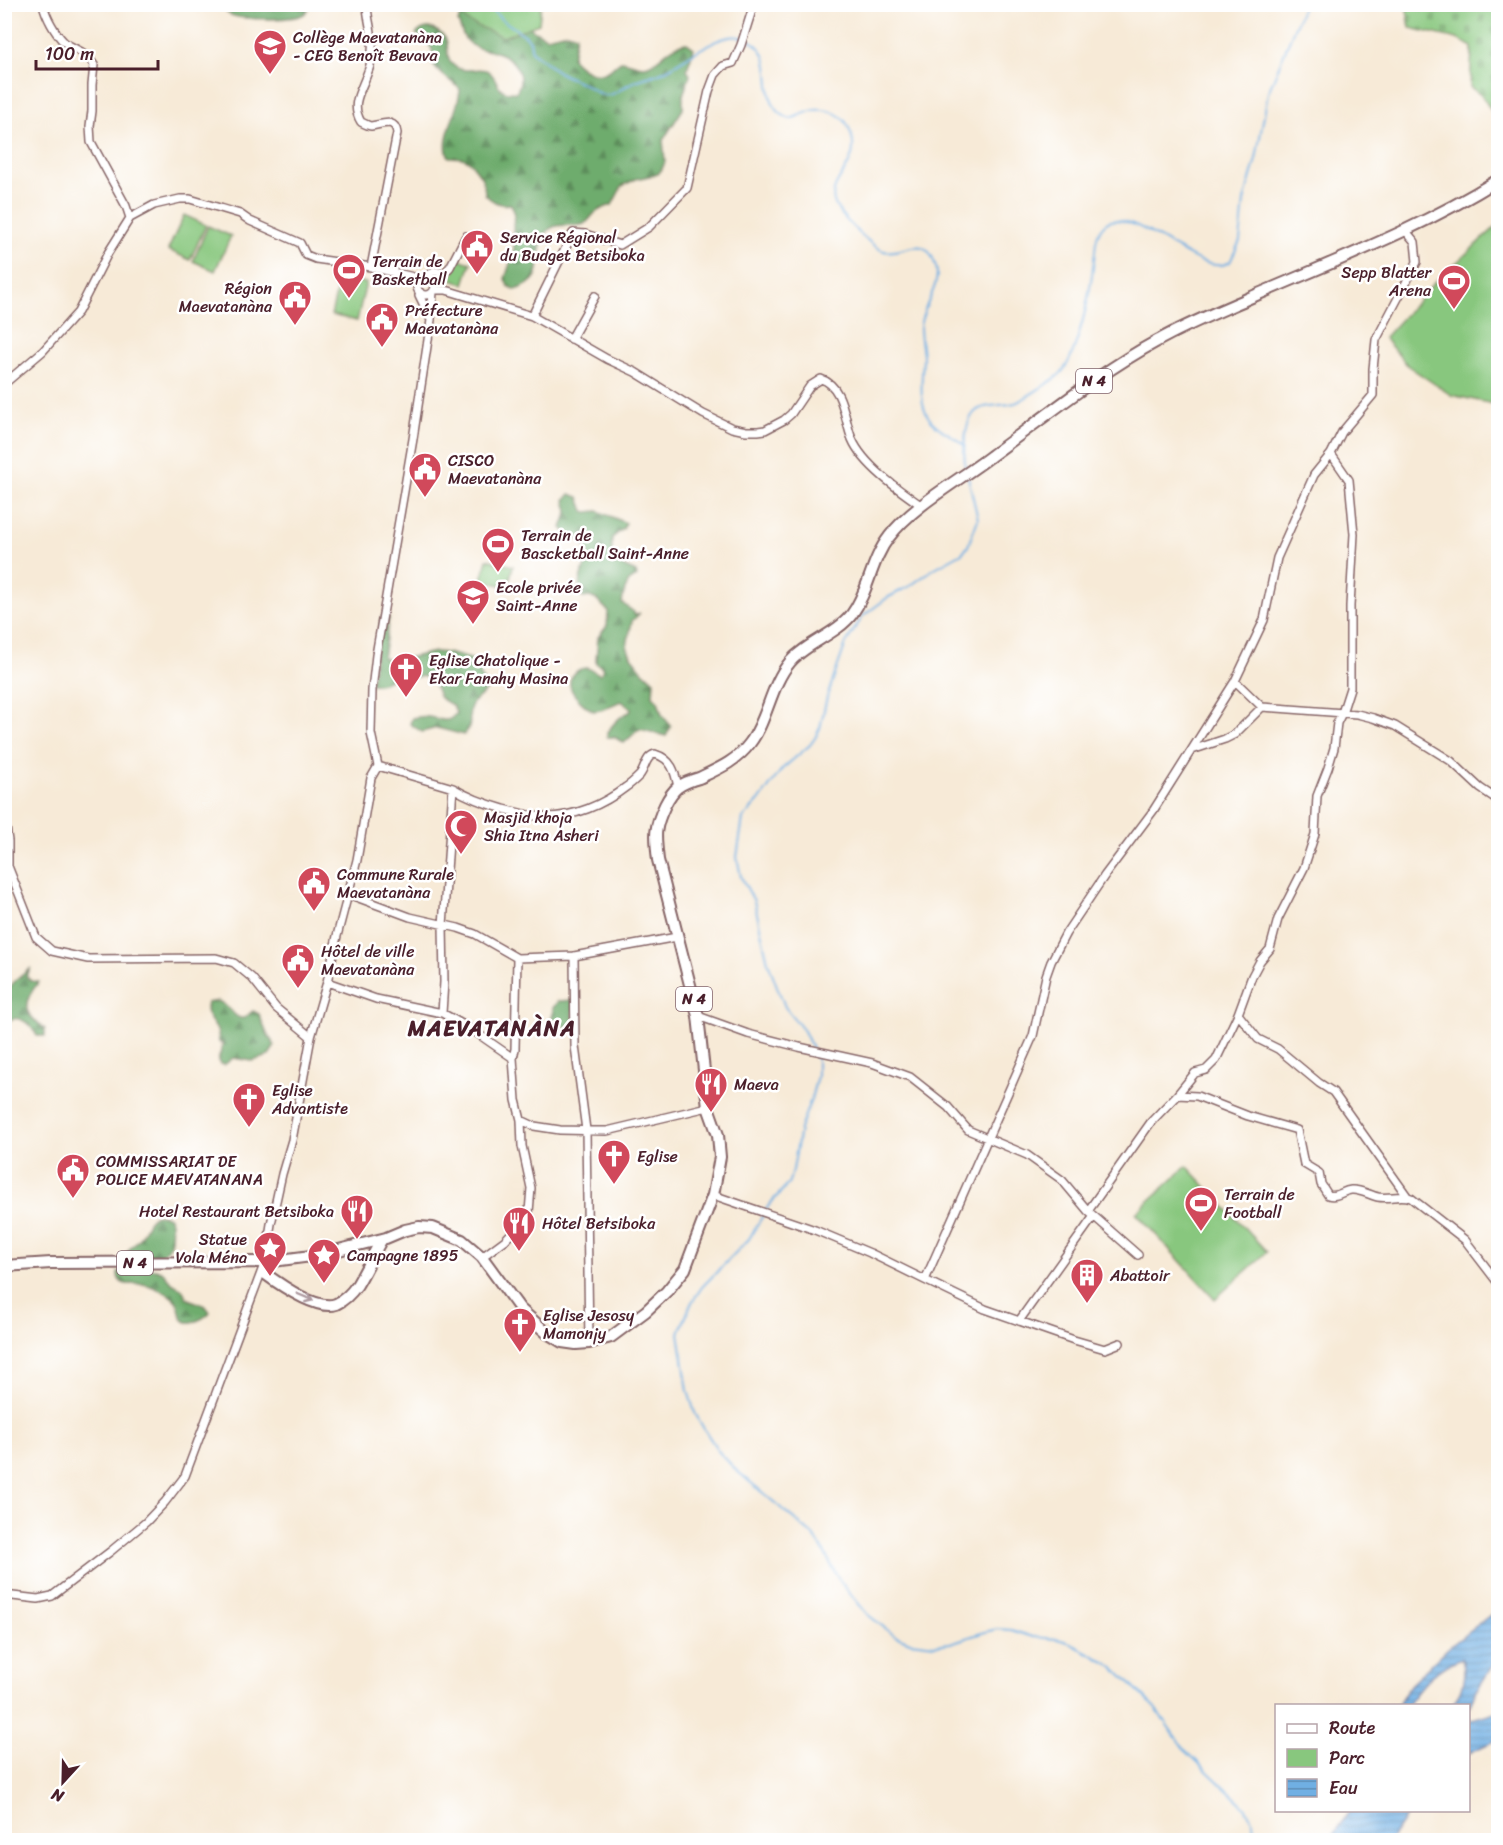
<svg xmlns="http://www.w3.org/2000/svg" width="1503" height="1845" font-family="Sriracha,sans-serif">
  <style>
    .forest { fill: url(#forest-firs); stroke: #5c664c; stroke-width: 1.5 }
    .cemetery { fill: url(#cemetery-stones); stroke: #697354; stroke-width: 1.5 }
    .park { fill: #88c77e; stroke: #697354; stroke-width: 1.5 }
    .water { fill: url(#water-rules); stroke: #5d6787; stroke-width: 1.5 }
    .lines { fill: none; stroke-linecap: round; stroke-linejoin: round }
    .stream { stroke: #70afe3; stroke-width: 2 }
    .street-casing { stroke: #876667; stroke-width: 10 }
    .primary-casing { stroke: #876667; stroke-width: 14 }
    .street { stroke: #fff; stroke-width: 7 }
    .primary { stroke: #fff; stroke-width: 10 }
    .oneway { stroke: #ae9aa0 }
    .labels { text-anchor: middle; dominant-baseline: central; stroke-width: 5; stroke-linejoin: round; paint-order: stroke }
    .shield { fill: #fff; stroke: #80626b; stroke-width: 1.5 }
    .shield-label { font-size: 15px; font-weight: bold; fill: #4a1f2b }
    .poi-label { font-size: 16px; fill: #4a1f2b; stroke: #fff; text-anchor: start }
    .district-label { font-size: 22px; font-weight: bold; letter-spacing: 1.5px; fill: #4a1f2b; stroke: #fff }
  </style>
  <defs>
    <pattern id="forest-firs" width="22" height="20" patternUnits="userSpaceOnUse" patternTransform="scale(1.5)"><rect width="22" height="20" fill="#6eac6d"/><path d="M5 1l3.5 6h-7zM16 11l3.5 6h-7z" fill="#5c8b5a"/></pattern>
    <pattern id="cemetery-stones" width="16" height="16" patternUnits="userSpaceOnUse" patternTransform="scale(1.5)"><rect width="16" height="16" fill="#88c77e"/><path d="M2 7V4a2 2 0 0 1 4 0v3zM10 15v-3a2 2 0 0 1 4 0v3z" fill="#77aa6d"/></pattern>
    <pattern id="water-rules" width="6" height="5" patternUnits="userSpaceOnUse" patternTransform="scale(1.5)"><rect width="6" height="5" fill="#70afe3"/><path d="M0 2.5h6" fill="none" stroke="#5e8eb8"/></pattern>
  </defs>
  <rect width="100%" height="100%" fill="#fff"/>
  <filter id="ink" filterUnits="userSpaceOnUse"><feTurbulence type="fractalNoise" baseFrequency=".0167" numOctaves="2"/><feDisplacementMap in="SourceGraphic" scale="12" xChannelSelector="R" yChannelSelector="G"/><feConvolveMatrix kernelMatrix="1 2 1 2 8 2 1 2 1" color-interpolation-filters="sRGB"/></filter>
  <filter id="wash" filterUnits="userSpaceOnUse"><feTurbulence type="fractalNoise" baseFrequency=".008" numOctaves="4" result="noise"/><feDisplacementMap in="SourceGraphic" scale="24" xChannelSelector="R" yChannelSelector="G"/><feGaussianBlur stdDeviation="1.35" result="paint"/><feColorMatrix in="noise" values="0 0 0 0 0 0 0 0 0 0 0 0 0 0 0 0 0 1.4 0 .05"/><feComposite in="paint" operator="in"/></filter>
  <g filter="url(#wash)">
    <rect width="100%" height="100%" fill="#f7ead7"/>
    <path class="forest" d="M222,5v-1l88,1c-1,4 -3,8 -8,10 -12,5 -66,6 -75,-2 -3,-3 -4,-6 -5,-8z
      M463,9l60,11 10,10 13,7 22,-5 8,3 -4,23c8,11 24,21 38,12 4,-3 7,-7 11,-9 8,0 16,6 24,5 16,-3 21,-21 42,-23l7,5 -7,21 3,6 -7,20v14l-20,31 2,22 -3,7 -4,5 -22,5 -14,7 -10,19c-7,2 -12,4 -17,8 -5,4 -7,11 -14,12 -11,2 -27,-4 -35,8 -15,23 6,46 -31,57l-7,-4 -3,-7 9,-28 -1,-18 1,-22 -3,-7c-11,2 -19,-2 -26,-10 -1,-15 -3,-16 -11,-27 -6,-9 -13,-10 -25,-10 -10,-18 11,-48 11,-68l-23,-19 -4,-6 -1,-15 -4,-6 -12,-9c5,-5 10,-8 17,-5 24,11 8,22 19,35 12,12 27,1 36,7 13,9 6,23 28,21 10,-14 0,-32 -15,-38 -11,-5 -21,-2 -32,-11 -6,-4 -8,-14 -11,-21z
      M570,494l9,3 5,14 3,1 11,-1 28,12 -3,6 -11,9c-2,25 4,25 24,34l1,4c-2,2 -4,3 -7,5 -5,5 -7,15 -8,22l12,9v3l6,-2 -8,8 -5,25 4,10 11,14 12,11 -1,15 5,5 4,14 9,11 -5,10 -26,-7 -3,2 -13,12 -10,-6h-7c1,-10 14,-22 23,-25l1,-4 -10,-7 -20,9 -8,1c-11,-7 -32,-24 -19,-37 3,-4 8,-6 13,-6 5,1 9,5 13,6l3,-3 -1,-4 -6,-4v-4l2,-22 9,-11 1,-15 -11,-11 -7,-3 -7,1 -5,-5 3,-17 8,-21c-6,-18 -17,-16 -27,-27l6,-17 -3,-11z
      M381,618h8l-6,40c13,6 37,-4 52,-6 8,-1 35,6 43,10l3,6 -1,7 8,12c-4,9 -13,11 -17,19 -5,12 4,17 -7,29l-27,-7 -15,4 -12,-8 2,-6c6,-2 11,-2 17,-1 11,2 21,8 27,-5l-4,-7 -12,-7 -9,-20c-10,-3 -16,-1 -26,0 -4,1 -10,0 -15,2 -7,3 -11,5 -19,4z
      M31,968l-5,8 5,5 8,1c-7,8 -17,21 -10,32 4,6 11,10 16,15v7h-8c-6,-12 -20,-25 -32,-12 -1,-34 -1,-35 26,-56z
      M574,1000l-1,26 -22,2 2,-20 5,-7z
      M218,1001c10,4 13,13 22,17h4l9,-7 6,3 8,20 8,12 -6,9 -6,3 -11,3 -19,-3 -9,7 -4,-1 -2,-3 5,-17 -4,-2c0,-2 -1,-8 -1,-10 -5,-11 -15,-16 -11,-29z
      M156,1215c7,0 13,-1 15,7 4,41 -15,34 -46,34 3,-7 8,-11 13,-16 7,-9 8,-20 18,-25z
      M123,1268l33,1 7,3 9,11 10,6 5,9c8,5 19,5 23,14 -5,6 -22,16 -28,6 -4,-6 -1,-12 -6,-17 -6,-8 -23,-15 -33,-17 -10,-1 -25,5 -25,-11z"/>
    <path class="cemetery" d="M1406,5h92v113h-2l-14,-22 -12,-9 2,-40 -15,-8 -47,-11z"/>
    <path class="park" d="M453,5h88l-2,19 -36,13 -35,-15z
      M184,215l22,10 -16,35 -22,-10z
      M1498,225v180l-47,-10 -43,-29 -24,-28 51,-56z
      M208,226l23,10 -16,35 -22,-10z
      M458,259l13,4 -7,21 -13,-4z
      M340,277l26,6 -9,38 -26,-6z
      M487,559l26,7 -5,21 -26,-7z
      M1187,1166l80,86 -52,47 -79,-86z"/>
    <path class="water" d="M1498,1609v48l-21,33 -8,17 -17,-2c10,-13 15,-31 10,-47 -24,8 -40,26 -55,47h-9l12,-20 38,-37z
      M1498,1711v28l-29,14v-33z
      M1350,1811v-1l60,1 -20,29h-61z"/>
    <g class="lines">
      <path class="stream" d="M487,4l14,15 25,17 4,5 2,11c11,7 19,16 30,22 8,4 17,7 25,12 6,3 13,10 20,9 8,0 15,-7 21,-10 10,-7 23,-8 34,-13 22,-10 59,-43 82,-34 43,15 7,66 46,81 7,-2 14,-6 21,-8 12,-4 30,2 36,13 22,41 -23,55 -12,80 4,11 38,44 49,47 21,5 41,-22 52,16 4,14 -6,29 -11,43 -2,5 -5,12 -5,18 0,8 2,18 3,27 0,20 -6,45 6,63 9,13 25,17 36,28
        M966,469c-3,-15 -3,-52 13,-60 11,-5 25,-3 36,-6 6,-2 42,-25 46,-30 6,-6 10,-16 13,-24 13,-37 18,-68 22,-107 1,-8 6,-19 15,-21 26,-8 82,48 110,44 3,0 6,-2 9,-3l10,-21 4,-40 12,-42 12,-66 36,-89
        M812,1048l-8,-17 -19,-24 -7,-18 -10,-27 -14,-61 -13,-24 -4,-20 6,-39 16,-17 23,-32 28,-24 5,-7 5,-10 7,-31 19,-54 17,-27 24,-18 23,-12 25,-18 27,-15 6,-7 10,-27 -10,-42
        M814,1053l3,6v17l-6,23 -11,30 -7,41 -5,14 -19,21 -20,34 -47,48 -10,15 -13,31 9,58 7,22 9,16 15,23 18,19 76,64 9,13 18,33 27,33 28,22 15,6 25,3 15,-2 35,-11 12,-3 14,1 22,7 24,2 11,3 39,21 14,11 34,34 30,42 60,57 8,15 2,18"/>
    </g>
  </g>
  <g filter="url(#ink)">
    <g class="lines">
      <defs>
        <path id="street" d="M43,4c3,13 12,29 21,38 12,9 21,8 30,23l-2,20v26l-2,15 1,16 35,64 4,12
          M367,4c0,16 7,31 5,47 0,7 -2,16 -5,23 -6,17 -17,30 -6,48 2,1 8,4 10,4 10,-1 24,-9 26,7l-26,134
          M417 286a9 9 0 1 1 18 0a9 9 0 1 1-18 0Z
          M425,278l9,-7 9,2
          M435,283l15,-16 16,-31
          M434,290h12l86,26 75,43 28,13 68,42 29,14 14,3h12l7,-1 19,-10 7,-6 19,-28 11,-7c23,7 23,41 31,60 11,26 47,51 70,67
          M420,292l-1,3 12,25
          M532,316l41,-83 12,1 35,11 29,-18 38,-39 22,-97 6,-16 8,-9 10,-3 8,-18 13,-41
          M571,339l24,-43
          M4,384l39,-33 35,-39 30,-59 22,-35 24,-13 26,-6h10l50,15 10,7 50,22 6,12 10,4 55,8 51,12
          M1235,681l27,26
          M4,747l1,73 3,21v25l28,71 16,14 36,8 128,-1 18,5 18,15 24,30 35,29
          M1192,750l33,-11 10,-5 27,-27 95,7 16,4 22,8 56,35 29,27 18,12
          M378,766l75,22 -10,137 1,57 -2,31
          M453,788c16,10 33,16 51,21 13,3 28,8 41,8 29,0 58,-12 81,-30 5,-3 10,-8 14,-12 6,-8 5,-18 15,-21 17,5 20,18 23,33
          M348,894l62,23 48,11 17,6 42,24 -2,91 -2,9 3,42 5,20 1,26 9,42 -2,24 -3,6 -21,22 -23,17
          M574,956l1,90 11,84 3,213
          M517,958l57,-2 103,-19
          M327,982l49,17 66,14 29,16 42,29
          M1238,1014l20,25 20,10 41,34 14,9 74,104
          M698,1016l50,18 51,13 73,16 38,14 38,30 20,23 59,25 35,25 26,31 50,44
          M1177,1095l18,-22 11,-3 10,-10 22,-46 14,-38 8,-15 10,-12 8,-30 26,-51 11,-34 2,-38 11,-28 6,-20 3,-25 5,-10 8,-25v-82l4,-72 -5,-54 -18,-26
          M521,1120l13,6 26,4 47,1 101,-24
          M713,1195l102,35 55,23 55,27 108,-244 13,-60 5,-14 15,-29 39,-58 48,-64 82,-130 29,-61 13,-62 37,-83 17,-21 11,-22 31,-37v-26l3,-29 41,-78 -2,-20 -10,-12
          M1088,1211l63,-89 26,-27 20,1 51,20 49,14 7,34 15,9 2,11 7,11c9,3 14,-4 23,-5 9,-1 18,5 27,7 11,2 24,-3 33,1l54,42 33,43
          M925,1280l60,29 89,31 31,9 15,-6
          M1019,1321l75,-105
          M4,1595l34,4 14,-3 59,-45 35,-29 19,-20 20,-26 80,-214 6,-38 11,-50 10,-34 19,-103 16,-55 10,-46 20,-76 14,-82 7,-12 -7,-33 1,-43 4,-35 37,-216 18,-119 2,-28"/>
        <path id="primary" d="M265,1262l-1,11c15,11 53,38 72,31 9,-4 16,-12 21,-19 9,-15 16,-31 25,-46
          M4,1266l47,-3 214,-1 54,-7 67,-17 19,-8 14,-3 14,1 29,12 20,17 38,52 27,24 15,9 14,2 13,-1 22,-6 35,-26 21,-20 18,-22 28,-74 7,-38 -2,-22 -10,-28 -10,-91 -40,-156c-3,-25 -4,-32 7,-55 3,-6 7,-13 13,-18 6,-4 14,-7 21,-9 19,-9 38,-17 51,-35 18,-24 20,-57 40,-81 16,-19 47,-28 62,-48 17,-23 19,-54 37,-77 22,-30 72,-58 102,-81 55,-40 109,-84 168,-116 28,-16 59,-28 88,-41 85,-37 173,-70 251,-119"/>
      </defs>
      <use href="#street" class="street-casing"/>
      <use href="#primary" class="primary-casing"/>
      <use href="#street" class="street"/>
      <use href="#primary" class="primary"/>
    </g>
    <defs><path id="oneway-shaft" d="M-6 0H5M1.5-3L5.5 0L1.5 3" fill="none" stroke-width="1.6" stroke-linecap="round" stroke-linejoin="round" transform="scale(1.5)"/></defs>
    <use class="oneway" href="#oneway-shaft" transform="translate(305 1297) rotate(23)"/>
  </g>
  <defs>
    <symbol id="school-pin" viewBox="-11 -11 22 30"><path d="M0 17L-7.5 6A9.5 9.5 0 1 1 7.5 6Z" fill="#d1495b" stroke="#fff"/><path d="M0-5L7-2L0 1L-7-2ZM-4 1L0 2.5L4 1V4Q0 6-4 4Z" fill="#fff"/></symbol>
    <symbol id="civic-pin" viewBox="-11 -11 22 30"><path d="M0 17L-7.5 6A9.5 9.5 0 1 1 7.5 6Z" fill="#d1495b" stroke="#fff"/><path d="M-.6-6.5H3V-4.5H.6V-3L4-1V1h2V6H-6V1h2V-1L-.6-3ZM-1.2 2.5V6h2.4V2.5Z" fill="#fff"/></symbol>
    <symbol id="stadium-pin" viewBox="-11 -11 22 30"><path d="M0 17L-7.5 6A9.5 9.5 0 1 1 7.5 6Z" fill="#d1495b" stroke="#fff"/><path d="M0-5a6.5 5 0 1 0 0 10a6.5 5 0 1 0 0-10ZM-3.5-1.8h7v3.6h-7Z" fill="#fff"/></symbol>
    <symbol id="church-pin" viewBox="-11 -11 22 30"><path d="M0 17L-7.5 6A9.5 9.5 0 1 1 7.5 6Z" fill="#d1495b" stroke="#fff"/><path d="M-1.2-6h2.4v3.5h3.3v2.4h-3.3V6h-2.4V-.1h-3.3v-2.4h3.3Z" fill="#fff"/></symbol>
    <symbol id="mosque-pin" viewBox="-11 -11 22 30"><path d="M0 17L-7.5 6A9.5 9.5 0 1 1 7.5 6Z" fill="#d1495b" stroke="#fff"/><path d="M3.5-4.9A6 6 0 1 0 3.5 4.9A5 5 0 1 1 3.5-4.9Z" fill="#fff"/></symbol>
    <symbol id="restaurant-pin" viewBox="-11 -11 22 30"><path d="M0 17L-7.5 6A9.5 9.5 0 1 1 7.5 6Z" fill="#d1495b" stroke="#fff"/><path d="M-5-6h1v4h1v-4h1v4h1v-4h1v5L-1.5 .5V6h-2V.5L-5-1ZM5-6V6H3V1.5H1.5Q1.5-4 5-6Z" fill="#fff"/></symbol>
    <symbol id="sight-pin" viewBox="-11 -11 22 30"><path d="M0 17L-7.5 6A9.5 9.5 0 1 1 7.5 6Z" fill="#d1495b" stroke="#fff"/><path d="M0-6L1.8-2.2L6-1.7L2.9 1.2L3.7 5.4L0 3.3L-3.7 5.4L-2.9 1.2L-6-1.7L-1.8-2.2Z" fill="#fff"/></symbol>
    <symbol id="building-pin" viewBox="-11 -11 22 30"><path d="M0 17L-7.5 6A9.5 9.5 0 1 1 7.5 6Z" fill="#d1495b" stroke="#fff"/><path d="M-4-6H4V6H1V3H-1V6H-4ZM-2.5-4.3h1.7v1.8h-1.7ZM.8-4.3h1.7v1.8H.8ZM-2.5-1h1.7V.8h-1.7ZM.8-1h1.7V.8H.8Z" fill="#fff"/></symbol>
  </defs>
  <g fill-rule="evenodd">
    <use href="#school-pin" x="251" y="27" width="38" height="52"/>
    <use href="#civic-pin" x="458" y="227" width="38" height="52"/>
    <use href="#stadium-pin" x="330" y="251" width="38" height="52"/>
    <use href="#stadium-pin" x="1435" y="262" width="38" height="52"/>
    <use href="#civic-pin" x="276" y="278" width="38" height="52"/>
    <use href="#civic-pin" x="363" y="300" width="38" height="52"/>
    <use href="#civic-pin" x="406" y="450" width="38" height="52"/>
    <use href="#stadium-pin" x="479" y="525" width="38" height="52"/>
    <use href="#school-pin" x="454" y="577" width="38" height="52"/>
    <use href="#church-pin" x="387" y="650" width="38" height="52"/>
    <use href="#mosque-pin" x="442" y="807" width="38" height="52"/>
    <use href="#civic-pin" x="295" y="864" width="38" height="52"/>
    <use href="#civic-pin" x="279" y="941" width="38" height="52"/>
    <use href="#restaurant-pin" x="692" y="1065" width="38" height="52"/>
    <use href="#church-pin" x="230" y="1080" width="38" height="52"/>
    <use href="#church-pin" x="595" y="1137" width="38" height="52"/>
    <use href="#civic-pin" x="54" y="1151" width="38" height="52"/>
    <use href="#stadium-pin" x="1182" y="1184" width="38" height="52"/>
    <use href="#restaurant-pin" x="338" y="1192" width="38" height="52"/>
    <use href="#restaurant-pin" x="500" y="1204" width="38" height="52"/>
    <use href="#sight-pin" x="251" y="1229" width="38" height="52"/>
    <use href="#sight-pin" x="305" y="1236" width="38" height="52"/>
    <use href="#building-pin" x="1068" y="1256" width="38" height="52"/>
    <use href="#church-pin" x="501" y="1305" width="38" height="52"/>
  </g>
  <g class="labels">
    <g class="shield">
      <rect x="1076" y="369" width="36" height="24" rx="4.5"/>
      <rect x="676" y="987" width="36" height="24" rx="4.5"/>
      <rect x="117" y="1251" width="36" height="24" rx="4.5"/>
    </g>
    <g class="shield-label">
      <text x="1094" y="381">N 4</text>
      <text x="694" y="999">N 4</text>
      <text x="135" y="1263">N 4</text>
    </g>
    <g class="poi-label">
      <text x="293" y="37">Collège Maevatanàna<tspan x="293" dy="18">- CEG Benoît Bevava</tspan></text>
      <text x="500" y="237">Service Régional<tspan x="500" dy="18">du Budget Betsiboka</tspan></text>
      <text x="372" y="261">Terrain de<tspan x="372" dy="18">Basketball</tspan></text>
      <text x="1431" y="272" text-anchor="end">Sepp Blatter<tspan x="1431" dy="18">Arena</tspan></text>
      <text x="272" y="288" text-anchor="end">Région<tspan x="272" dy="18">Maevatanàna</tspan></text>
      <text x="405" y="310">Préfecture<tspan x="405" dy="18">Maevatanàna</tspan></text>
      <text x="448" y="460">CISCO<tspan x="448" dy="18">Maevatanàna</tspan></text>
      <text x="521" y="535">Terrain de<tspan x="521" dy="18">Bascketball Saint-Anne</tspan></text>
      <text x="496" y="587">Ecole privée<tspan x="496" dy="18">Saint-Anne</tspan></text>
      <text x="429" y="660">Eglise Chatolique -<tspan x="429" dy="18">Ekar Fanahy Masina</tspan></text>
      <text x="484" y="817">Masjid khoja<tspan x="484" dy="18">Shia Itna Asheri</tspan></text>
      <text x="337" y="874">Commune Rurale<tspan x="337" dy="18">Maevatanàna</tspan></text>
      <text x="321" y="951">Hôtel de ville<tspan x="321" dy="18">Maevatanàna</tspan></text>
      <text x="734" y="1084">Maeva</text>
      <text x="272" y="1090">Eglise<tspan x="272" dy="18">Advantiste</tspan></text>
      <text x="637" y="1156">Eglise</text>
      <text x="96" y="1161">COMMISSARIAT DE<tspan x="96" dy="18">POLICE MAEVATANANA</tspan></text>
      <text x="1224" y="1194">Terrain de<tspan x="1224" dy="18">Football</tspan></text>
      <text x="334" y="1211" text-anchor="end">Hotel Restaurant Betsiboka</text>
      <text x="542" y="1223">Hôtel Betsiboka</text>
      <text x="247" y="1239" text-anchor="end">Statue<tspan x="247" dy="18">Vola Ména</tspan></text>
      <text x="347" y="1255">Campagne 1895</text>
      <text x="1110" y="1275">Abattoir</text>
      <text x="543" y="1315">Eglise Jesosy<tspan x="543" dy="18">Mamonjy</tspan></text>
    </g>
    <g class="district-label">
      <text x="492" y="1028">MAEVATANÀNA</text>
    </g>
  </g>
  <rect width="1503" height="1845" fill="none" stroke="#fff" stroke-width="24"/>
  <rect x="1275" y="1704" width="195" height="108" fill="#ffffff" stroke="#b7a5aa" stroke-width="1.5"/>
  <rect x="1287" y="1724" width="30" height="9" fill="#ffffff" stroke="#b7a5aa" stroke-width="1.5"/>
  <text x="1329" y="1734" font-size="18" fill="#4a1f2b">Route</text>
  <rect x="1287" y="1749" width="30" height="18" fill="#88c77e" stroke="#b7a5aa" stroke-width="1.5"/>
  <text x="1329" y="1764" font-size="18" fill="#4a1f2b">Parc</text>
  <rect x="1287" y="1779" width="30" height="18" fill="url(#water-rules)" stroke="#b7a5aa" stroke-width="1.5"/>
  <text x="1329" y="1794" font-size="18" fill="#4a1f2b">Eau</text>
  <g transform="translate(63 1782) rotate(202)" stroke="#ffffff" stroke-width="4.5" paint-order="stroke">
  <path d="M0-4.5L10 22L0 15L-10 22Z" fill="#4a1f2b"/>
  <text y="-9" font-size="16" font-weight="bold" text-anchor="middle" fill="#4a1f2b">N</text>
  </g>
  <path d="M36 60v9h122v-9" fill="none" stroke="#4a1f2b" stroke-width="3"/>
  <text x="45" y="60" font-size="18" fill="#4a1f2b" stroke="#ffffff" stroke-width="4.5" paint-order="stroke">100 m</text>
</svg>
